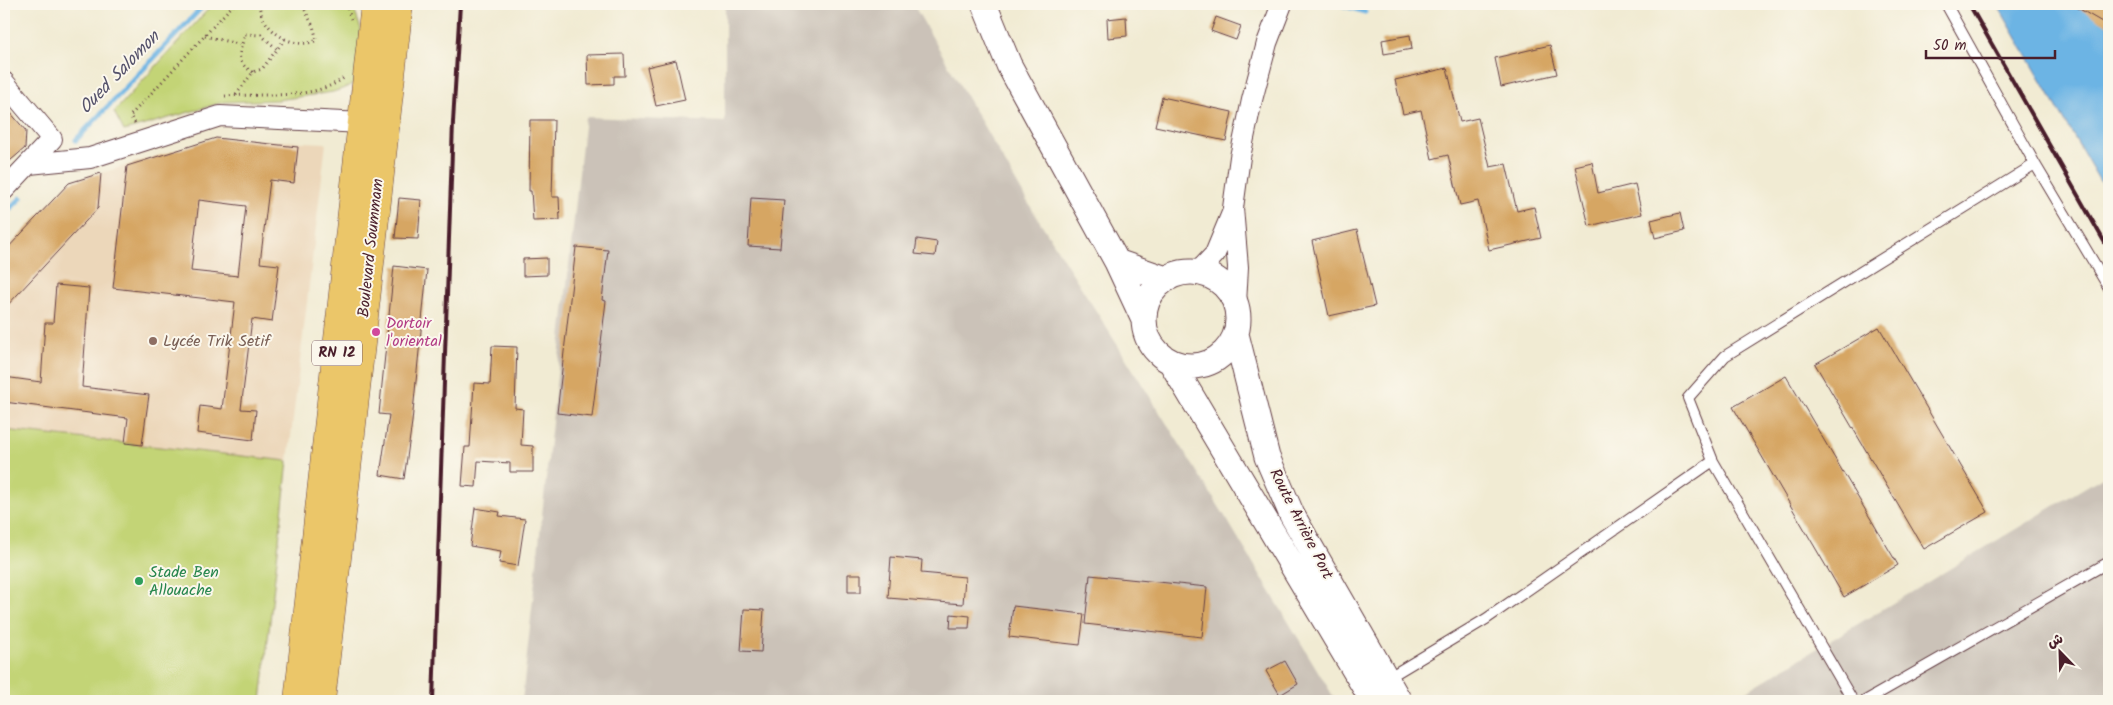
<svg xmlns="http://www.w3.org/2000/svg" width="2113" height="705" font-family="Kalam,'Playpen Sans Arabic',sans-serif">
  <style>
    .built { fill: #ecd7ba }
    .industrial { fill: #cbc2b8 }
    .green { fill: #c3d476; stroke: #867a50 }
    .water { fill: #6cb4e4; stroke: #5b6a88 }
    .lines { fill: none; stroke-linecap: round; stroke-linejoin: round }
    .stream { stroke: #6cb4e4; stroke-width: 5 }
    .building { fill: #d6a664; fill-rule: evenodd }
    .service-casing { stroke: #633e44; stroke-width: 12 }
    .minor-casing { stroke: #633e44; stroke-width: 22 }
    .tertiary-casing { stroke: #633e44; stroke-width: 27 }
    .primary-casing { stroke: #633e44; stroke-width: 29 }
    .path { stroke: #633e44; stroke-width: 3; stroke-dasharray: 1 4; stroke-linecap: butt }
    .service { stroke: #fff; stroke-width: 10 }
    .minor { stroke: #fff; stroke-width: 20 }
    .tertiary { stroke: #fff; stroke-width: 25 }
    .primary { stroke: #ebc669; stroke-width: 28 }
    .rail { stroke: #4a1f2b; stroke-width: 4 }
    .hotel-dot { fill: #d1479c; stroke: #fbf7ec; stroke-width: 2 }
    .education-dot { fill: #8d6e63; stroke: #fbf7ec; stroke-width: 2 }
    .leisure-dot { fill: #2e9e5b; stroke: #fbf7ec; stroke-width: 2 }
    .labels { text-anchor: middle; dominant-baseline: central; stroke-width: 4; stroke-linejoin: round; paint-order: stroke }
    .shield { fill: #fbf7ec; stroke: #7f6065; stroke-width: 1 }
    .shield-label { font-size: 15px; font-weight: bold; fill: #4a1f2b }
    .street-label { font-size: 16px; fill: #4a1f2b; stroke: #fbf7ec }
    .hotel-label { font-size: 16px; fill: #b23c85; stroke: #fbf7ec; text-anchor: start }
    .education-label { font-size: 16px; fill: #785e54; stroke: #fbf7ec; text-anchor: start }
    .leisure-label { font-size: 16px; fill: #27864d; stroke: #fbf7ec; text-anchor: start }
    .water-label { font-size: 18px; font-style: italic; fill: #56536c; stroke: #fbf7ec }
  </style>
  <rect width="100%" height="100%" fill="#fbf7ec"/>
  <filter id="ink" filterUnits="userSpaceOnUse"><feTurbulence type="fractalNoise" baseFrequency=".02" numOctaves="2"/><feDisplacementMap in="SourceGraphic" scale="10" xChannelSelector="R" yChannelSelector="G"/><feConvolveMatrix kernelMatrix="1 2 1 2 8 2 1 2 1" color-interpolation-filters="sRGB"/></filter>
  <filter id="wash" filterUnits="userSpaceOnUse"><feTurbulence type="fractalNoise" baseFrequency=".0096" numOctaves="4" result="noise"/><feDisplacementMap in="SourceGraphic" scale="20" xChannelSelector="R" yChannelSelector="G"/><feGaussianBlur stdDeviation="1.12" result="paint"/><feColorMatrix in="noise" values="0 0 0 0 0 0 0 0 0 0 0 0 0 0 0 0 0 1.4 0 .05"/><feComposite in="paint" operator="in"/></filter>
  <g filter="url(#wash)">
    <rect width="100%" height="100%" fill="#f1ebd3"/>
    <path class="built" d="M216,138l110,5 -38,318 -284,-31v-178l65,-69z"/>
    <path class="industrial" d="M725,4h188l114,197 199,317 110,183h-814l63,-584 140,5z
      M2109,473v228h-379z"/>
    <path class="green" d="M213,4h139l9,25 -5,52 -8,6 -15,5 -56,8 -53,2 -100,29 -10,-19z
      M4,430l284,31 -27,240h-257z"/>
    <path class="water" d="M1997,4h112v193z"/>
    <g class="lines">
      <path class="stream" d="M1339,4l26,8
        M76,140l129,-136
        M4,215l17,-17"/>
    </g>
    <g id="blocks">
      <path class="building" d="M2071,4h38v22z
        M1126,17l1,19 -19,2 -1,-19z
        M1216,17l25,9 -5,14 -25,-9z
        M1410,35l2,14 -28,5 -2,-14z
        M1550,45l7,29 -56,13 -6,-29z
        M624,54l1,22h-11v8l-26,1 -1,-30z
        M676,60l9,40 -29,6 -9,-39z
        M1447,68l13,54 18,-4 12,49 16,-3 11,47 17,-4 7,31 -52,12 -11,-49 -18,4 -12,-50 -16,4 -11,-49 -18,4 -8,-34z
        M1162,97l70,15 -6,29 -71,-15z
        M4,105l22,26 -1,17 -21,18z
        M530,120h24l-2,77h7l1,23 -27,1 -2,-30h-2z
        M216,138l82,9 -4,36 -24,-3 -10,83 19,2 -7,57 -20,-3 -11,90 15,1 -3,30 -56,-7 3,-27 22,3 13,-107 -122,-14 14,-122zM199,200l47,6 -8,70 -47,-5z
        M1592,162l6,31 37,-9 7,30 -53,12 -14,-60z
        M101,173l-3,35 -94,101v-57l65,-69z
        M399,198l22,2 -3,39 -23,-1z
        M751,198l33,2 -4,48 -32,-2z
        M1680,213l4,18 -29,7 -4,-18z
        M1357,230l18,76 -46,10 -17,-75z
        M917,239l20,3 -2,14 -20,-2z
        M576,247l32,3 -6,50 4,1 -14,116 -35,-4z
        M547,258v17l-24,1v-17z
        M394,266l33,4 -15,152 -8,57 -24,-4 9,-60 -10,-1z
        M56,285l33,3 -7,99 67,8 -7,50 -17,-2 3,-25 -124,-16v-25l37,5 4,-59h8z
        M1879,327l109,185 -64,37 -109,-185z
        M492,346l25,1 -2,61 8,1 -2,36 12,1v26h-23v-9l-32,-2 -2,26 -14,-1 3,-39h5l4,-64 16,1z
        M1786,376l112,189 -54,32 -111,-190z
        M475,508l25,4 -1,4 26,3 -7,47 -19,-3 2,-12 -31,-5z
        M891,557l31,3 -1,13 44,4 -2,27 -75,-6z
        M848,574h13v18h-13z
        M1090,575l117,12 -5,50 -117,-13z
        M1013,606l71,8 -4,31 -71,-8z
        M744,609l20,1 -3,42 -20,-1z
        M951,614l19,2 -1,12h-19z
        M1285,661l13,23 -18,11 -14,-24z"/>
    </g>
  </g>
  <g filter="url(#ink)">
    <use href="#blocks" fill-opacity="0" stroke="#633e44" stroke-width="1"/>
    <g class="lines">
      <defs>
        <path id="service" d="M1946,4l89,160
          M1386,679l100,-60 227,-158
          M1853,701l-140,-240 -25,-63 37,-42 310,-192 74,124
          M1865,701l244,-139"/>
        <path id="minor" d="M4,82l48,57 -48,51
          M29,164l61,-6 130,-42 143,7
          M1198,272l17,-18 17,-41
          M1236,304l2,-37 -5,-59 7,-51 12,-57 15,-57 15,-39"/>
        <path id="tertiary" d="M984,4l25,61 108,197 27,58
          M1117,262l49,17
          M1144 319a47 47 0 1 1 94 0a47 47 0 1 1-94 0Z
          M1236,334l31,123 25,58 107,186
          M1171,362l202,339"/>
        <path id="primary" d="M298,701l77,-697
          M321,701l78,-697"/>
      </defs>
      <use href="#service" class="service-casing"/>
      <use href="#minor" class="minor-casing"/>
      <use href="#tertiary" class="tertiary-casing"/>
      <use href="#primary" class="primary-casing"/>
      <path class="path" d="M259,4c2,25 34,48 58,36l-4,-14 -11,-22
        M346,4l5,15
        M205,36l37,9
        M253,72c-20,-11 -13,-19 -8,-38l16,1 16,14
        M236,95l17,-23 9,-3 23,-30
        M225,96c36,-3 90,5 120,-19
        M135,123l-5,-7 103,-111 3,-1"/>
      <use href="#service" class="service"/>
      <use href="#minor" class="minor"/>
      <use href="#tertiary" class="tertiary"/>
      <use href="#primary" class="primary"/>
      <path class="rail" d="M1969,4l140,246
        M433,701l20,-579 7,-118"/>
    </g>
  </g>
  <circle class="hotel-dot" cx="376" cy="332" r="5"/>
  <circle class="education-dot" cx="153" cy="341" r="5"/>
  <circle class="leisure-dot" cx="139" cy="581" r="5"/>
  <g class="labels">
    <rect class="shield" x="312" y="340.5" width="50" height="25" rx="4"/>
    <g class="shield-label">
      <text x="337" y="353">RN 12</text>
    </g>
    <g class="street-label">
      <text transform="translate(371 248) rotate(-84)">Boulevard Soummam</text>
      <text transform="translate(1301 524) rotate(63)">Route Arrière Port</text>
    </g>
    <g class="hotel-label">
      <text x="386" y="323">Dortoir<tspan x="386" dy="18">l'oriental</tspan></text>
    </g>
    <g class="education-label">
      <text x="163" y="341">Lycée Trik Setif</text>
    </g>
    <g class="leisure-label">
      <text x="149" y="572">Stade Ben<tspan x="149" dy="18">Allouache</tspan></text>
    </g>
    <g class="water-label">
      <text transform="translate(120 73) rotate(-46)">Oued Salomon</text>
    </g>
  </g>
  <rect width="2113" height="705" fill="none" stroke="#fbf7ec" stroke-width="20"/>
  <g transform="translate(2060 652) rotate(337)" stroke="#fbf7ec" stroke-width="4" paint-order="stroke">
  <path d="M0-4L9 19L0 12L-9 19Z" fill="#4a1f2b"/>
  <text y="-8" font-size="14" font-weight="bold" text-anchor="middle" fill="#4a1f2b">ش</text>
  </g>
  <path d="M1926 50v8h129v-8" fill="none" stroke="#4a1f2b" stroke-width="2.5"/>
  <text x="1933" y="50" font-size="15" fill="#4a1f2b" stroke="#fbf7ec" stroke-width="4" paint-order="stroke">50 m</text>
</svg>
